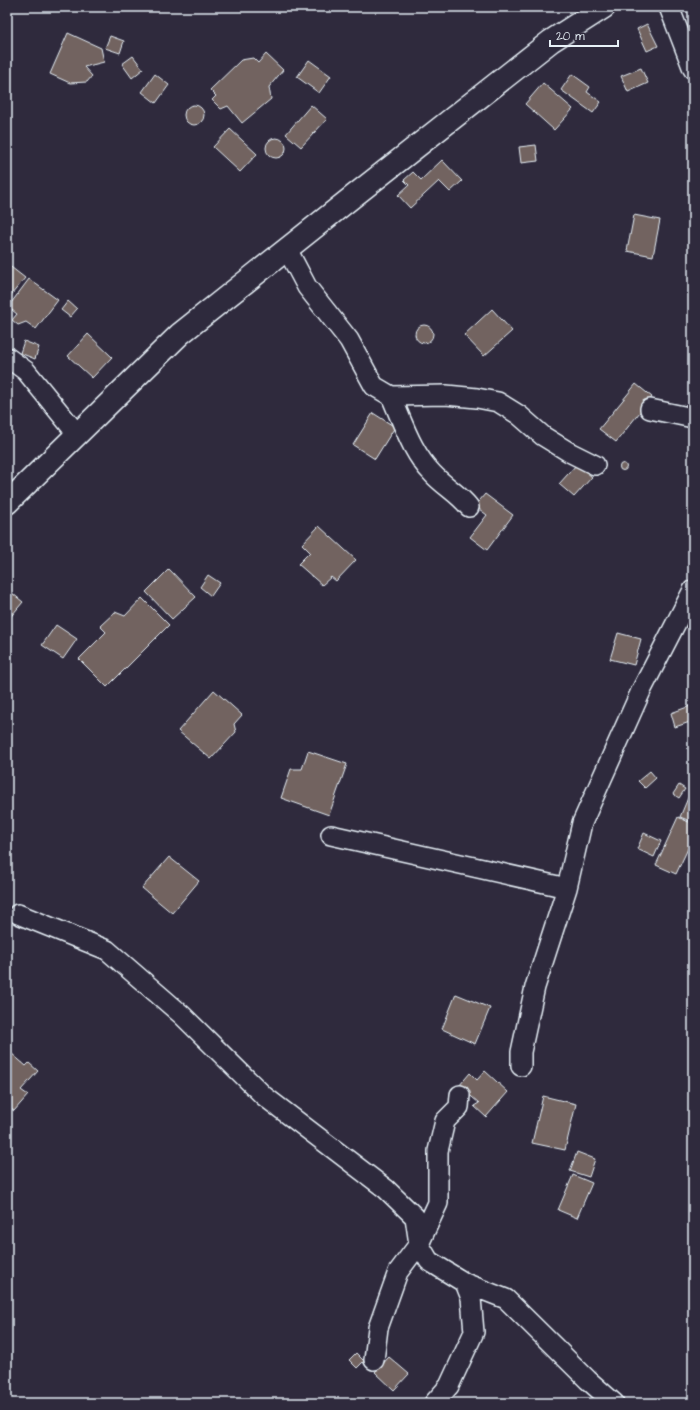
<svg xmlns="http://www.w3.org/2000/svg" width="700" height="1410" font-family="'Architects Daughter',sans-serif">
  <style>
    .building { fill: #726460; stroke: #e8f1f8 }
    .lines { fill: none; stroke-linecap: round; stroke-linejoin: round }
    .minor-casing { stroke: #e8f1f8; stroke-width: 22 }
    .tertiary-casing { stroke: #e8f1f8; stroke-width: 25 }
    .minor { stroke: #2f2a3d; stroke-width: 19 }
    .tertiary { stroke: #2f2a3d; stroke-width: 22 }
  </style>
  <rect width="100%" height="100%" fill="#2f2a3d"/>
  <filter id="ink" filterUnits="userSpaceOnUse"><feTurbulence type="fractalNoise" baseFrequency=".025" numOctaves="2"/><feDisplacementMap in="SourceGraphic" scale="8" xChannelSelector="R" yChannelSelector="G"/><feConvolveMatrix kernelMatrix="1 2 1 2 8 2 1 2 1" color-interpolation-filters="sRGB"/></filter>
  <g filter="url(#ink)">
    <path class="building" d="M688,7h5v5l-2,1z
      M647,24l11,22 -11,5 -10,-22z
      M68,33l33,15 3,14 -20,5 8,9 -5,6 -17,1 -20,-9z
      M110,36l14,5 -4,12 -15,-5z
      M266,54l17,16 -14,17 2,12 -29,24 -14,-17 -7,3 -9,-9 4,-4 -6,-6 31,-30 12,-2 5,5z
      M133,56l10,13 -11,9 -10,-14z
      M309,60l22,16 -12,17 -22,-16z
      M641,68l7,15 -20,9 -7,-16z
      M155,74l14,11 -13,18 -14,-11z
      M572,74l18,13 -3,5 14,10 -8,11 -32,-23z
      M543,83l30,26 -19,21 -29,-26z
      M184 115a10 10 0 1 1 20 0a10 10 0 1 1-20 0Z
      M311,105l16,14 -26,28 -15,-13z
      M230,129l27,25 -17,18 -27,-25z
      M266 148a10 10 0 1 1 20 0a10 10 0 1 1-20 0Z
      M536,145l2,16 -17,2 -2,-16z
      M442,160l20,21 -12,11 -11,-11 -29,27 -12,-13 11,-10 -5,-5 9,-8 8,8z
      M634,215l26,5 -7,36 -26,-5z
      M7,264l18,14 -18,22z
      M29,279l29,21 -22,29 -10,-7 -8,3 -6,-5 5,-6 -9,-7z
      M68,301l9,8 -7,8 -9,-7z
      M492,309l20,22 -28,25 -20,-21z
      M415 334a9 9 0 1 1 18 0a9 9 0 1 1-18 0Z
      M88,334l24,23 -20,21 -24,-22z
      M24,341l15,6 -4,12 -15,-6z
      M636,384l16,13 -36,45 -17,-13z
      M373,413l22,14 -20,32 -22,-14z
      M619.5 467a3.5 3.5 0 1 1 7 0a3.5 3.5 0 1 1-7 0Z
      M577,464l15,13 -18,20 -15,-13z
      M485,494l28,21 -26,35 -17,-13 17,-22 -12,-9z
      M319,526l37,34 -20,21 -5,-4 -9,8 -24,-21 12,-12 -8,-8z
      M169,569l27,28 -24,22 -26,-27z
      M208,575l12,8 -9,13 -11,-9z
      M7,589l16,13 -16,19z
      M142,598l27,27 -62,62 -28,-28 27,-27 -6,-6 15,-14 10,4z
      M56,625l21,14 -14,20 -21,-14z
      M618,633l23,6 -7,26 -24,-6z
      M214,690l28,25 -8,9 2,8 -25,27 -33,-28z
      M693,705v16l-18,6 -4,-14z
      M308,751l39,13 -18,51 -48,-17 10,-29h11z
      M650,771l6,7 -11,10 -7,-7z
      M679,785l6,4 -6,9 -6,-4z
      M693,786v36l-13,-5z
      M678,817l15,7v14l-17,36 -20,-9z
      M644,833l17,8 -7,16 -17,-8z
      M169,857l30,24 -27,32 -30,-25z
      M456,994l34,14 -15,36 -33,-15z
      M11,1053l15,13 3,-3 9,8 -17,19 7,5 -14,16 -7,-5v-48z
      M485,1071l23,21 -22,25 -12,-11 5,-3 -20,-17 11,-13 7,7z
      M543,1096l33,8 -11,46 -33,-7z
      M577,1152l18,7 -6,18 -19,-6z
      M573,1175l19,8 -15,35 -19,-8z
      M356,1353l8,8 -7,7 -8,-8z
      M389,1357l20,17 -15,16 -19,-18z"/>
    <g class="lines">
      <defs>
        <path id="minor" d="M669,7l24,62
          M287,249l20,38 42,53 25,46 17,10 55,-1 31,3 21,4 21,13 24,21 26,16 26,13
          M7,357l19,14 51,63
          M391,396c12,27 21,57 42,78 11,12 26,20 36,33
          M650,409l43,9
          M331,835l236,53
          M18,914l89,36 75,65 82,81 122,93 29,28 4,27 10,17 36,22 41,16 82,81 26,23
          M521,1066v-14l14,-65 32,-99 15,-65 59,-132 52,-101
          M374,1360l4,-32 20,-56 21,-28 19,-41v-52l7,-30 14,-14 1,-12
          M434,1403l15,-17 25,-54 -3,-34 -6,-15"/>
        <path id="tertiary" d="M7,503l173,-169 175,-139 196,-154 53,-34"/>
      </defs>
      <use href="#minor" class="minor-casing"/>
      <use href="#tertiary" class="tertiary-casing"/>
      <use href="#minor" class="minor"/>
      <use href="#tertiary" class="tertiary"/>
    </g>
  </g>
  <rect width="700" height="1410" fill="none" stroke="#2f2a3d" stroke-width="24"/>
  <rect x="12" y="12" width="676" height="1386" fill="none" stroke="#e8f1f8" stroke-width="1.5" filter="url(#ink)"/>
  <path d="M550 40v6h68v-6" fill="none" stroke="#e8f1f8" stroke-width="2"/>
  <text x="556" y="40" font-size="12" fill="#e8f1f8" stroke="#2f2a3d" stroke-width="3" paint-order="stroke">20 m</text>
</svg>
